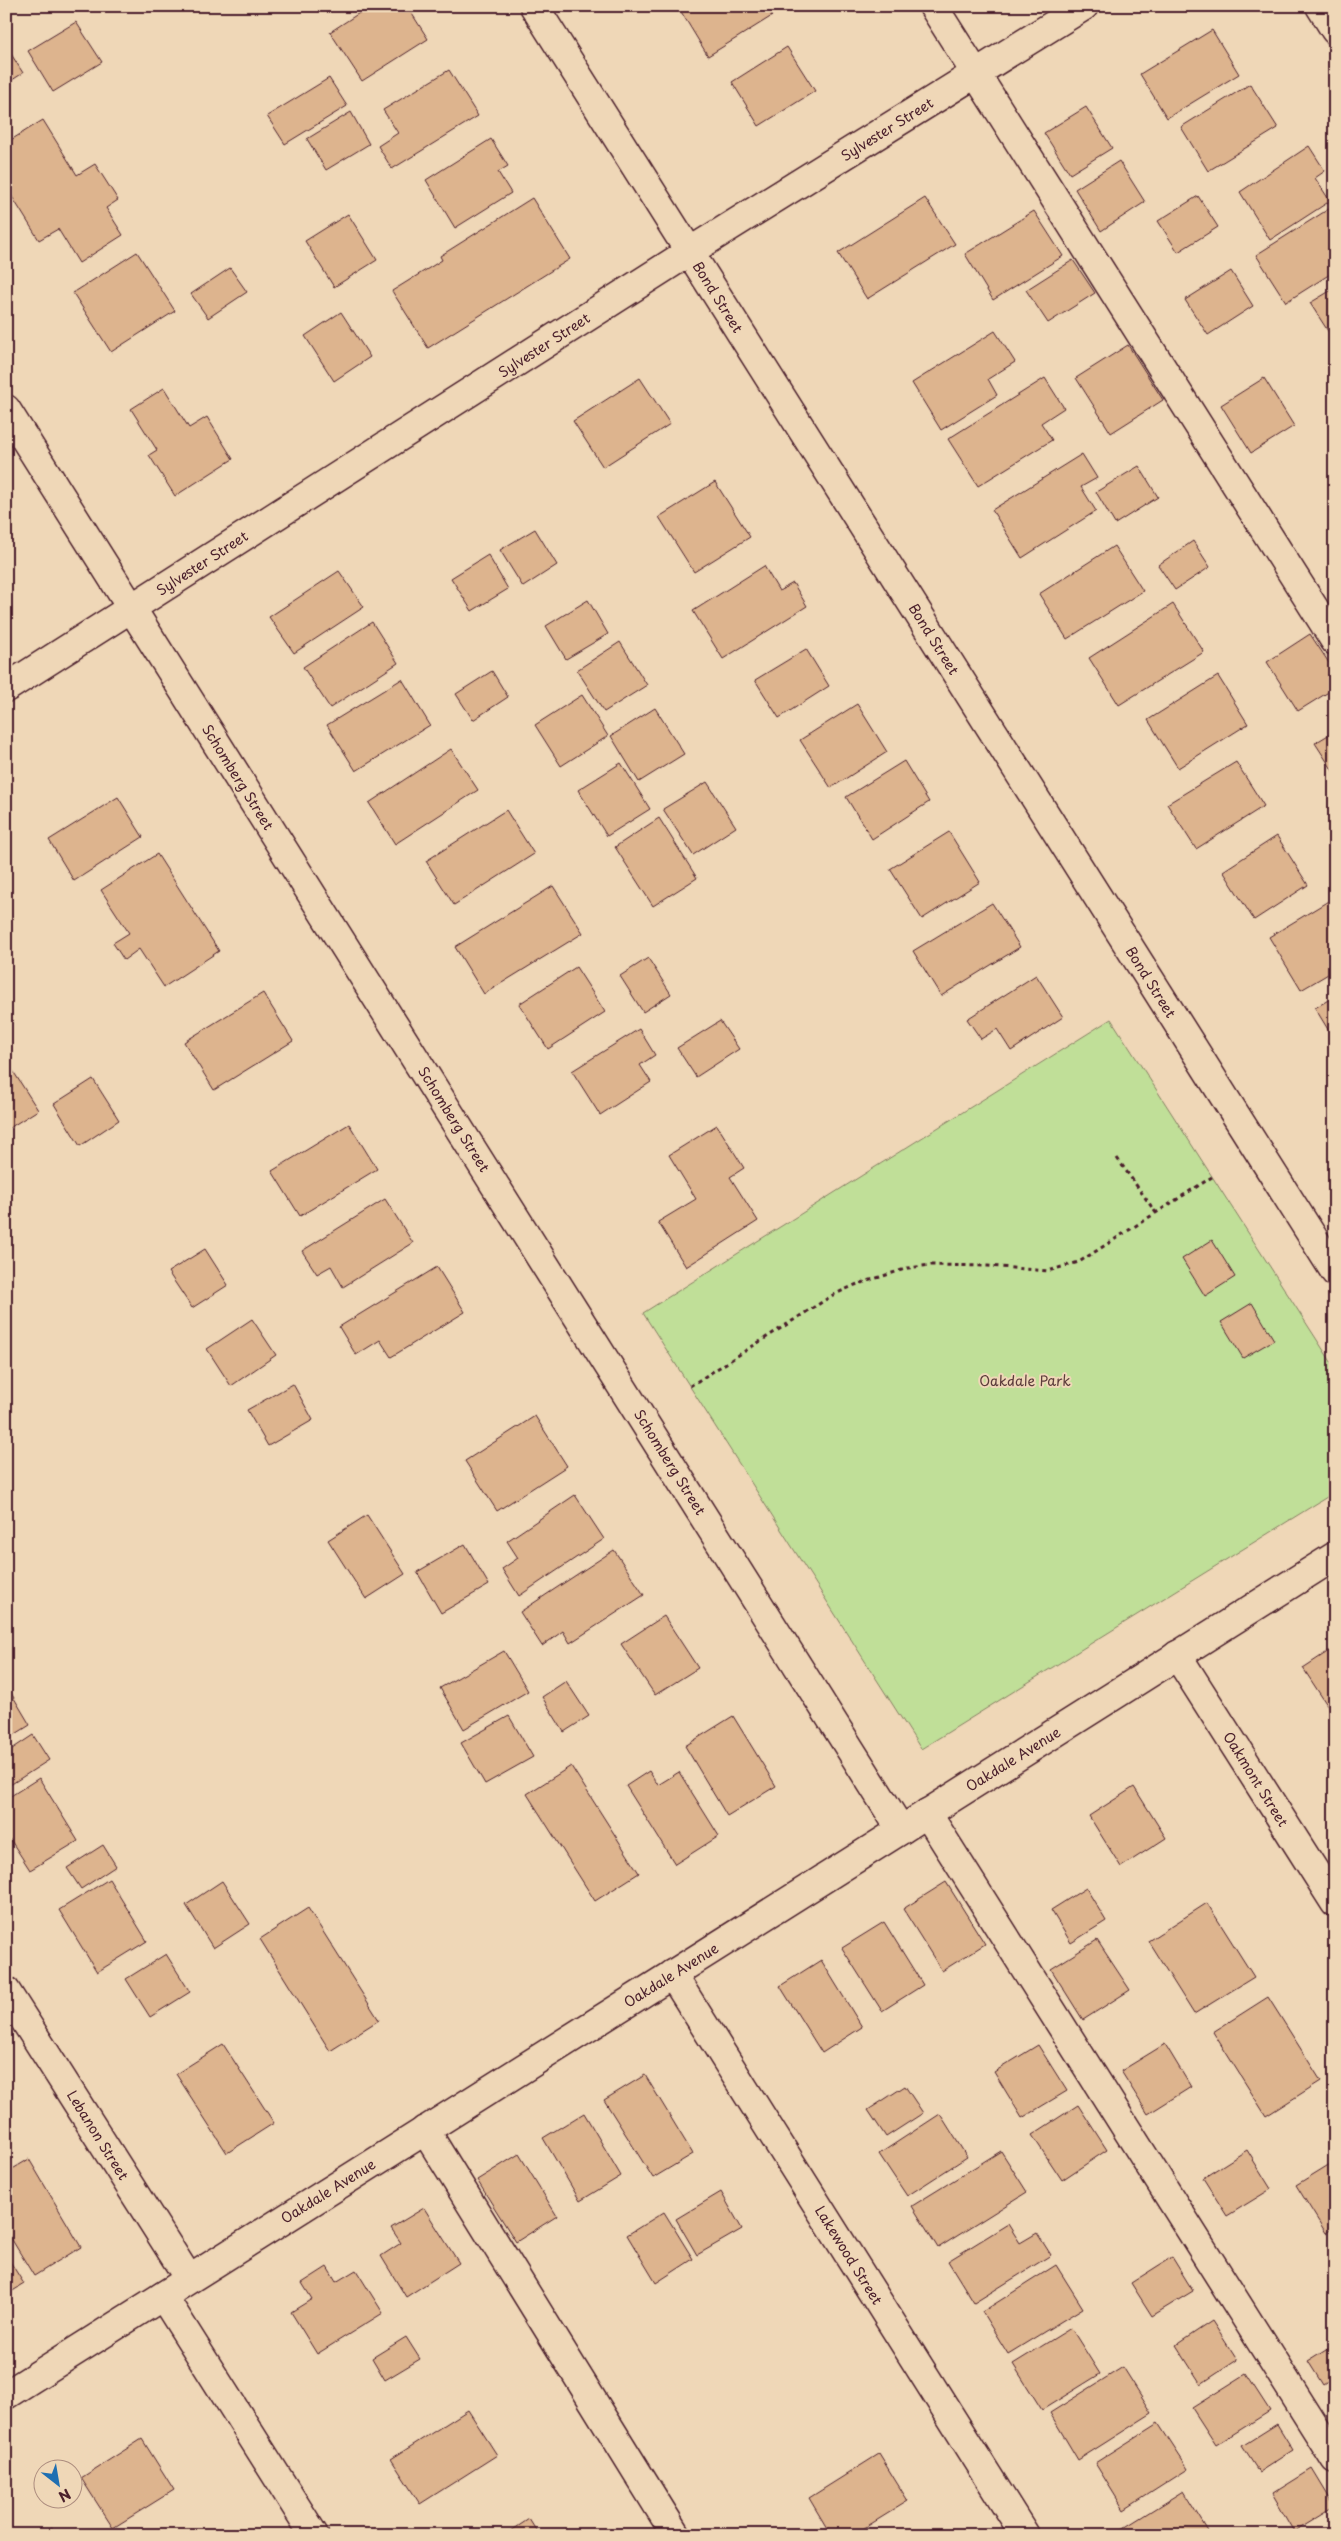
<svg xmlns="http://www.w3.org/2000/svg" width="1341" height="2541" font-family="'Playpen Sans',sans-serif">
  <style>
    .green { fill: #c0df98; stroke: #857f62 }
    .building { fill: #ddb48e; stroke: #4a1f2b }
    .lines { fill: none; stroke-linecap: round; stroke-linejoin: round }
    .lane-casing { stroke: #4a1f2b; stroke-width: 31 }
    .street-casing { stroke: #4a1f2b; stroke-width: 31 }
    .secondary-casing { stroke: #4a1f2b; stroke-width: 31 }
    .path { stroke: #4a1f2b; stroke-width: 3; stroke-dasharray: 4 4; stroke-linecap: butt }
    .lane { stroke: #efd7b7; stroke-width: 28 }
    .street { stroke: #efd7b7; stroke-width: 28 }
    .secondary { stroke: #efd7b7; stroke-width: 28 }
    .labels { text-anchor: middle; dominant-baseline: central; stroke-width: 4; stroke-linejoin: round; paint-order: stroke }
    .street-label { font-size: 14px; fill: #4a1f2b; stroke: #efd7b7 }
    .park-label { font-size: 14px; fill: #5c3c3b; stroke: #efd7b7 }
  </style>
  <rect width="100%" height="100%" fill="#efd7b7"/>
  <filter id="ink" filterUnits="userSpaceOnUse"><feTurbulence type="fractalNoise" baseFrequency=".02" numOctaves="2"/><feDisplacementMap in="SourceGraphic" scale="10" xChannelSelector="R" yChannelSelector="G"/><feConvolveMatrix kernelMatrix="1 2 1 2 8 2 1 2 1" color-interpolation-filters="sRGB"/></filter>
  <g filter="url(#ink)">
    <path class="green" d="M1111,1019l224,349v124l-414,257 -278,-436z"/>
    <path class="building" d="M370,6h37l21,33 -66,42 -32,-49z
      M687,6h78l7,10 -64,40 -28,-46z
      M76,22l26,40 -49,30 -25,-41z
      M1212,30l27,44 -72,44 -27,-44z
      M6,46l17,27 -17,11z
      M787,47l28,44 -56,35 -27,-44z
      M449,70l29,46 -86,53 -14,-23 20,-13 -15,-23z
      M329,78l18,28 -62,38 -18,-28z
      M1250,84l28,44 -70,43 -27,-44z
      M1086,107l26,41 -42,26 -26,-41z
      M351,112l18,32 -43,26 -19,-31z
      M43,120l34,55 18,-11 23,36 -12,8 17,27 -44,28 -21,-34 -19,11 -33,-53v-44z
      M491,139l17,27 -10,6 13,21 -56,35 -29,-48z
      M1309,146l16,25 -10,7 15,23 -60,39 -30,-48z
      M1119,161l26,41 -44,29 -26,-42z
      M1198,196l20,31 -40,25 -20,-31z
      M532,198l38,61 -142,89 -36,-57 50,-31 -2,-4z
      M925,198l30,46 -88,55 -29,-46z
      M1335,205v66l-49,31 -30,-47z
      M1034,211l29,45 -70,44 -28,-46z
      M348,214l29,46 -43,27 -29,-46z
      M137,252l38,59 -64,41 -38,-59z
      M1073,260l22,33 -47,30 -22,-33z
      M230,268l17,24 -39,26 -17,-24z
      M1231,271l22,35 -45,29 -23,-35z
      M1335,288v54l-25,-39z
      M341,312l29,45 -36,24 -29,-45z
      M995,331l20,31 -27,17 9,16 -56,35 -29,-47z
      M1128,345l35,55 -52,33 -35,-55z
      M640,378l30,46 -67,43 -30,-46z
      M1045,378l19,30 -23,15 11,17 -74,46 -30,-47z
      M1264,378l30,48 -43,27 -30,-48z
      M164,388l25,40 18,-11 26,42 -58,37 -26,-41 8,-5 -26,-41z
      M1082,454l15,24 -16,9 15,24 -74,47 -30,-48z
      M1139,466l19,31 -43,27 -19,-32z
      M715,482l35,55 -56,35 -35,-55z
      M535,529l22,36 -34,22 -23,-37z
      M1193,541l17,26 -35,23 -17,-25z
      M1114,546l29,45 -76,48 -28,-45z
      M488,555l20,34 -36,22 -21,-33z
      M764,566l15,25 14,-8 14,23 -84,53 -30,-48z
      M339,571l25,36 -70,46 -25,-36z
      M588,600l20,34 -42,25 -20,-33z
      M1173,604l31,48 -85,53 -30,-47z
      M372,622l26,41 -68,45 -27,-41z
      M1310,634l25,38v16l-37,23 -31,-49z
      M620,642l27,43 -43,27 -27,-42z
      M806,649l23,37 -50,32 -24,-38z
      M492,671l16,26 -35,23 -17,-26z
      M1218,676l30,48 -70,44 -30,-48z
      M402,679l28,46 -74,46 -29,-46z
      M582,695l26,41 -47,30 -26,-41z
      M857,704l30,48 -56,36 -31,-48z
      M655,708l29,46 -45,28 -28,-46z
      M1335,731v43l-20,-31z
      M451,749l27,41 -83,54 -26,-41z
      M904,761l25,41 -57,37 -26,-42z
      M1236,762l28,44 -68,43 -29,-45z
      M621,763l29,46 -43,27 -29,-46z
      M707,782l29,45 -43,28 -30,-46z
      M118,797l25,40 -69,44 -25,-41z
      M506,810l28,44 -80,51 -28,-44z
      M659,818l38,60 -44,28 -38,-59z
      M949,832l31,50 -58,37 -32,-50z
      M1277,836l31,49 -54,35 -31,-49z
      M157,854l62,97 -55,36 -25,-38 -15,11 -11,-17 16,-10 -28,-43z
      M553,886l30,47 -99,61 -29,-47z
      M1335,897v73l-34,20 -32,-53z
      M992,903l28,44 -79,49 -28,-45z
      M648,958l23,36 -28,18 -23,-36z
      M576,967l29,45 -57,37 -29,-45z
      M1036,975l27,42 -52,34 -14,-22 -16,10 -14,-20z
      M263,993l30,48 -79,49 -30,-48z
      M1335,996v45l-20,-33z
      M720,1021l19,28 -43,28 -19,-29z
      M639,1029l16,26 -15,10 11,17 -51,33 -28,-44z
      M6,1060l32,50 -32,20z
      M93,1079l26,41 -39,26 -26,-42z
      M349,1124l28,45 -77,47 -28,-45z
      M717,1125l27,43 -14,9 28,44 -72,46 -28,-45 38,-23 -27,-44z
      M385,1199l28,44 -70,44 -12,-21 -14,8 -15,-23z
      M1212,1240l23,37 -30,19 -23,-37z
      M205,1249l23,36 -36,23 -24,-36z
      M437,1267l28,45 -74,45 -11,-17 -24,15 -17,-28z
      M1252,1303l22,37 -31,18 -22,-36z
      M252,1319l24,36 -45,31 -24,-37z
      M293,1384l20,36 -45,26 -21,-36z
      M535,1416l32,50 -70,45 -32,-50z
      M575,1495l29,44 -85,57 -17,-27 16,-11 -11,-17z
      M367,1515l38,59 -39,25 -38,-59z
      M465,1544l24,41 -48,28 -24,-41z
      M614,1550l30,45 -74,48 -7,-12 -21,15 -22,-34z
      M664,1616l34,52 -43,27 -34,-51z
      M1335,1647v70l-32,-49z
      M504,1651l24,40 -64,38 -24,-41z
      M566,1681l23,35 -25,16 -22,-35z
      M11,1693l19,32 -24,15v-44z
      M509,1716l24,41 -48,27 -24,-41z
      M733,1716l43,70 -49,30 -42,-70z
      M33,1735l16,25 -39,25 -4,-6v-26z
      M571,1766l68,107 -44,28 -68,-107z
      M649,1771l9,14 21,-13 40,64 -44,28 -49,-78z
      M39,1778l39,63 -48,29 -24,-37v-34z
      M1134,1787l32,51 -45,29 -32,-51z
      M103,1845l13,21 -35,23 -14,-21z
      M109,1879l38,62 -50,31 -38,-62z
      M222,1881l28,43 -37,24 -27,-43z
      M946,1882l39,62 -43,27 -39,-62z
      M1086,1888l20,33 -35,22 -20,-33z
      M1207,1903l47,74 -60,37 -46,-73z
      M308,1908l71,112 -49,31 -70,-112z
      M884,1922l39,63 -41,26 -40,-63z
      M1097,1940l33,50 -47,30 -32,-51z
      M166,1954l24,38 -40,25 -24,-38z
      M821,1960l41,67 -40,26 -42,-67z
      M1268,1997l53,84 -55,35 -53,-84z
      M223,2044l51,79 -47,30 -51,-79z
      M1165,2044l26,43 -43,27 -27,-43z
      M1038,2045l29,46 -45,27 -28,-46z
      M645,2075l48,79 -40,24 -49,-78z
      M905,2086l18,27 -37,24 -18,-27z
      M1078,2105l29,45 -45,30 -30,-45z
      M584,2113l37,63 -41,25 -37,-63z
      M940,2114l27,43 -60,39 -28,-42z
      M1247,2150l24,39 -44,27 -24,-38z
      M1001,2151l26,41 -89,56 -26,-42z
      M519,2154l38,62 -41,26 -39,-62z
      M29,2159l52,88 -47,29 -28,-46v-57z
      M1335,2161v66l-9,6 -30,-48z
      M721,2192l21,37 -45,26 -21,-36z
      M424,2208l35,55 -53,34 -25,-41 20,-13 -10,-15z
      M664,2212l29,47 -37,24 -29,-48z
      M1008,2224l12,19 17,-10 14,22 -77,48 -26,-42z
      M6,2255l18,29 -18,11z
      M1172,2257l21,34 -41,25 -21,-33z
      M1056,2265l27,43 -75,46 -26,-42z
      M327,2267l9,15 20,-12 27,43 -66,41 -26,-42 21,-13 -10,-16z
      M1212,2321l25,39 -36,24 -25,-39z
      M1071,2328l29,46 -58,36 -29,-46z
      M406,2337l14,22 -35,21 -13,-22z
      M1335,2344v33l-12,8 -15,-24z
      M1123,2367l29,46 -74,47 -28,-47z
      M1246,2374l24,37 -54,34 -24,-37z
      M1335,2395v11l-5,-8z
      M468,2410l29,45 -77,49 -29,-45z
      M1158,2423l30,46 -64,41 -29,-47z
      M1277,2424l16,26 -34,22 -17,-26z
      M142,2439l32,51 -61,38 -32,-50z
      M879,2454l29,47 -55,34h-22l-22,-37z
      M1312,2469l23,38 -41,25 -22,-38z
      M1183,2491l26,42 -88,2 -2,-4z
      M529,2519l10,16h-34z
      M51,2528l4,7h-15z"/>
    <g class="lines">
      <defs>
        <path id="lane" d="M933,6l402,635
          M927,1813l408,646
          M425,2130l251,405"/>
        <path id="street" d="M534,6l801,1266
          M1320,6l15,24
          M6,409l895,1421
          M6,688l683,-436 395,-246
          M1177,1655l158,248
          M672,1974l353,561
          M6,1991l183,288
          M163,2296l151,239"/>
        <path id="secondary" d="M6,2395l1329,-839"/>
      </defs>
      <use href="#lane" class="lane-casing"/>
      <use href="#street" class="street-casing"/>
      <use href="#secondary" class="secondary-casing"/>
      <path class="path" d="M1117,1158l39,55
        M690,1386l143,-91 22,-10 53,-17 23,-3 57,1 60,5 31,-9 133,-85"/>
      <use href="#lane" class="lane"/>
      <use href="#street" class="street"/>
      <use href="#secondary" class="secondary"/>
    </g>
  </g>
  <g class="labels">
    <g class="street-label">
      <text transform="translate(887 129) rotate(-32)">Sylvester Street</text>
      <text transform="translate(718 297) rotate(58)">Bond Street</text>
      <text transform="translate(544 345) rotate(-33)">Sylvester Street</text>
      <text transform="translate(202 563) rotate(-33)">Sylvester Street</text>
      <text transform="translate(934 639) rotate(58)">Bond Street</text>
      <text transform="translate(238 777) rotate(58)">Schomberg Street</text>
      <text transform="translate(1151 982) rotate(58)">Bond Street</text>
      <text transform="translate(454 1119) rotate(58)">Schomberg Street</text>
      <text transform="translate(670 1462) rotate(58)">Schomberg Street</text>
      <text transform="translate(1013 1759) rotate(-32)">Oakdale Avenue</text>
      <text transform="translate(1256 1779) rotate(58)">Oakmont Street</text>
      <text transform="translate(671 1975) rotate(-32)">Oakdale Avenue</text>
      <text transform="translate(98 2135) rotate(58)">Lebanon Street</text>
      <text transform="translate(328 2191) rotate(-32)">Oakdale Avenue</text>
      <text transform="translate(849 2255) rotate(58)">Lakewood Street</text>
    </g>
    <g class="park-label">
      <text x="1025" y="1380">Oakdale Park</text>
    </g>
  </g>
  <rect width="1341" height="2541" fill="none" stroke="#efd7b7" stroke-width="25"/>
  <rect x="12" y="12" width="1316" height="2516" fill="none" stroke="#4a1f2b" stroke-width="2" filter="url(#ink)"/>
  <g transform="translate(58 2484) rotate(149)"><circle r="24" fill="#efd7b7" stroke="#ad8d7f"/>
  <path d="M0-4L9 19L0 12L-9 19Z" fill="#1f6fb2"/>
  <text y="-8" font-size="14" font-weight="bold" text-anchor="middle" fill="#4a1f2b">N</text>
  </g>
</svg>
